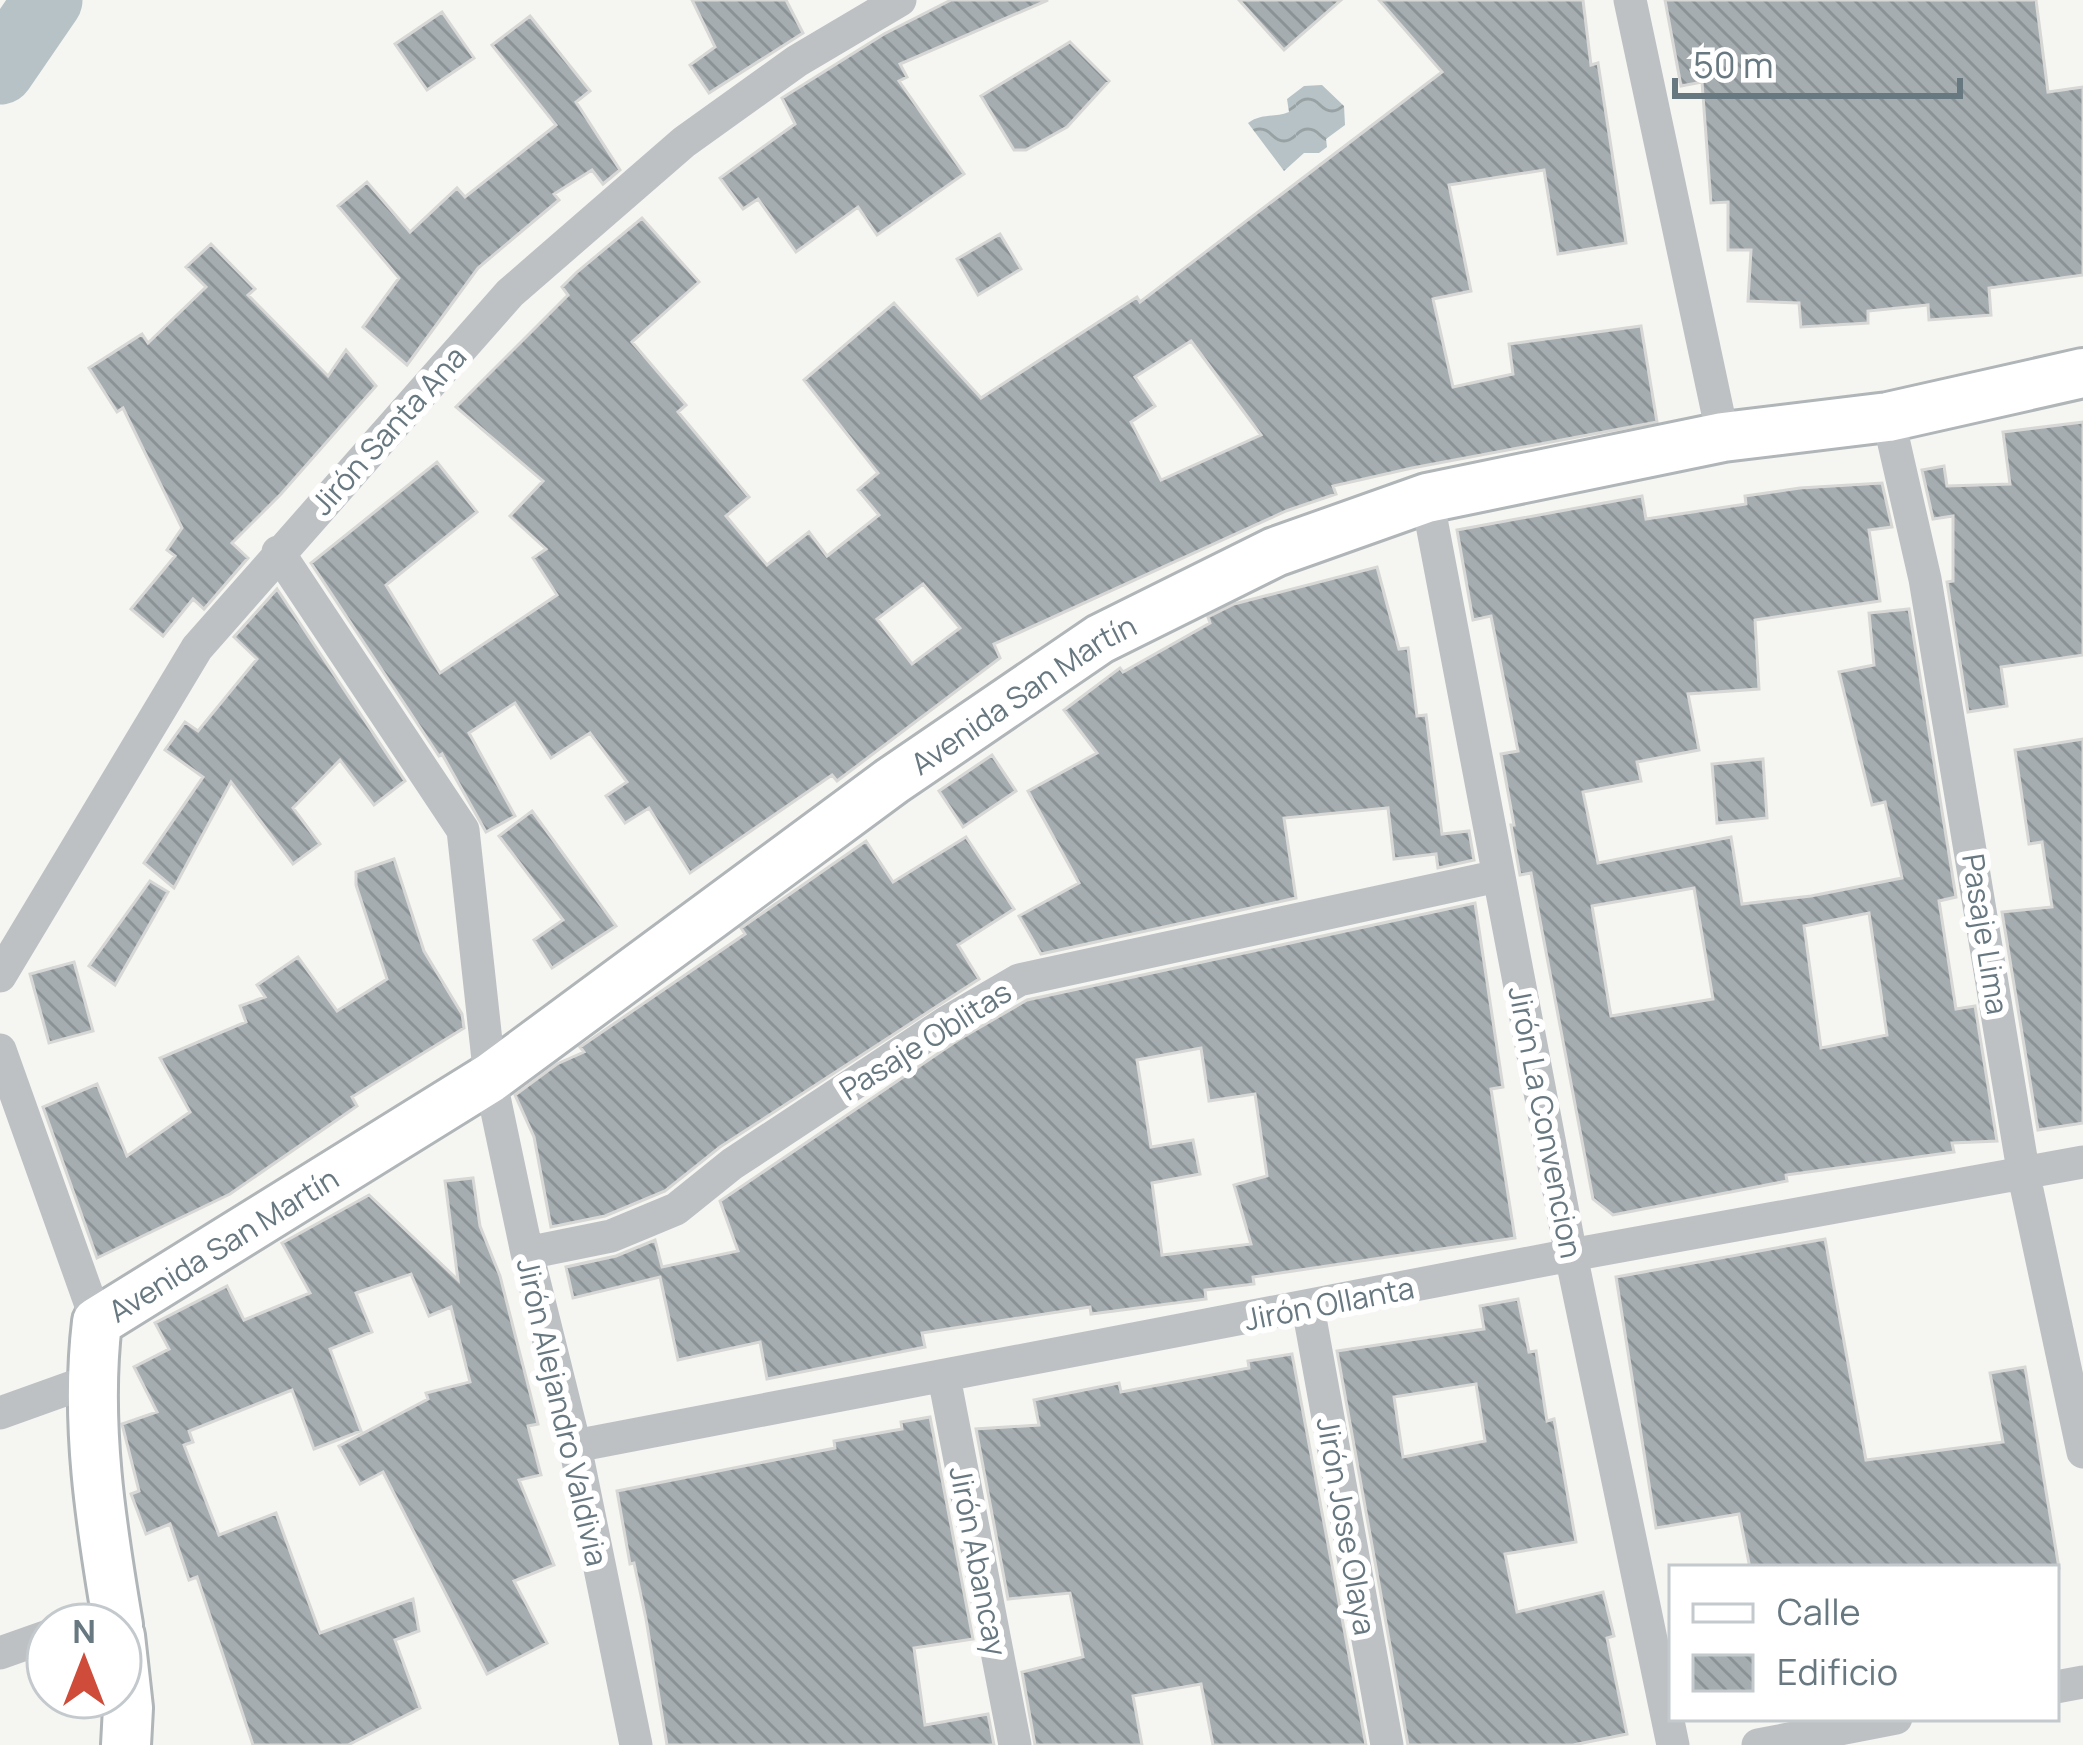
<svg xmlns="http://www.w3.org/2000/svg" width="2083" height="1745" font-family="Manrope,sans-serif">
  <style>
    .water { fill: url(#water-waves) }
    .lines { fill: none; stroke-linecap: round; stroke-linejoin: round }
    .river { stroke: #b6c2c5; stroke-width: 69 }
    .building { fill: url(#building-back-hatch); stroke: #d7d7d5; stroke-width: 3; fill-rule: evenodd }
    .secondary-casing { stroke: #b0b5b8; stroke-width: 54 }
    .street { stroke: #bdc1c4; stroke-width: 33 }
    .secondary { stroke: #fff; stroke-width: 48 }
    .labels { text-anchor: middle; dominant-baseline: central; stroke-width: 12; stroke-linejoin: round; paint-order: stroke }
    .street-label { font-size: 30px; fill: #687880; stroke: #fff }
  </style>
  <defs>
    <pattern id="water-waves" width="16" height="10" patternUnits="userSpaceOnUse" patternTransform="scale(3)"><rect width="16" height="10" fill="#b6c2c5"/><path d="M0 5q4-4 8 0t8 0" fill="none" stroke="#98a2a5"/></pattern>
    <pattern id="building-back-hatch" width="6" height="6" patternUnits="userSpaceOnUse" patternTransform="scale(3)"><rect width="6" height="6" fill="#a5adb1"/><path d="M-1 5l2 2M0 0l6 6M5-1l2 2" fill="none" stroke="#8a9295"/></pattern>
  </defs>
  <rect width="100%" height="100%" fill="#f5f5f2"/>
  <path class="water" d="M1322,85l22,21 1,19 -19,14 1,8 -8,6h-15l-20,18 -36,-48c14,-10 26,-5 41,-11l-2,-13 17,-13z"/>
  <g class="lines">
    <path class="river" d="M0,70l48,-70"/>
  </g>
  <path class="building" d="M692,0h94l17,33 -94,60 -19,-28 25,-18z
    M951,0h97l-148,64 7,13 -8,4 65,93 -87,61 -19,-28 -62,45 -38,-53 -15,10 -23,-31 75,-54 -13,-26 102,-64z
    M1239,0h102l-57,50z
    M1379,0h204l8,65 7,-2 28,180 -68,11 -14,-84 -95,15 22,106 -38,8 20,88 60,-13 -4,-30 132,-18 16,96 -245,46 -79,18 3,8 -50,17 -292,133 6,14 -163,123 -5,-6 -142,98 -41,-65 -24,15 -19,-27 21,-14 -37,-49 -39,25 -36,-55 -46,30 46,83 -29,16 -44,-78 -3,2 -128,-193 126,-101 40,50 -91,73 54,88 117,-78 -24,-37 13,-9 -36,-33 33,-35 -87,-74 112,-112 -6,-8 15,-15 65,-54 57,64 -67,60 54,63 -8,7 71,85 -23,19 41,49 42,-33 18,24 52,-41 -21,-25 20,-17 -74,-93 90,-77 87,95 156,-101 3,5 302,-230zM1191,341l70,94 -100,45 -30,-58 24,-16 -20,-29zM923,584l37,44 -48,36 -35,-45z
    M1665,0h371l12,92 35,-5v188l-94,13 2,27 -62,5 -1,-15 -60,6v12l-67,4 -2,-24 -51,-2 3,-51h-23v-48l-17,1 -9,-121 -21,4z
    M442,12l32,46 -47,32 -32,-46z
    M530,16l60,75 -14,11 44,68 -17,14 -11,-14 -38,24 5,6 -81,68 -71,97 -44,-38 36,-49 -61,-72 29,-24 43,50 47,-44 8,9 91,-72 -64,-80z
    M1070,42l39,39 -42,46 -41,23h-12l-33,-54z
    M1000,234l21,35 -43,26 -21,-36z
    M211,244l44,45 -7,6 80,81 18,-26 30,36 -95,108 -49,49 16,15 -44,51 -11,-10 -30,37 -32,-27 44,-53 -8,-6 15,-22 -59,-120 -6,4 -28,-44 53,-34 6,9 58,-56 -20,-20z
    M2083,422v233l-82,12 6,39 -39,6 -21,-130 6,-1v-65l-20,3 -11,-49 22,-4 3,20 63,-2 -7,-52z
    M1882,483l10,44 -23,3 11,71 -125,19 4,69 -71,5 11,56 -62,12 4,19 -58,11 15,71 133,-26 11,67 69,-8 91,-18 -17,-76 -13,3 -33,-133 35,-7 -5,-52 40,-4 47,288 -17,4 17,108 19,-3 22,135 -45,2 2,9 -168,23 1,6 -174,34 -20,-16 -62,-326 -11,2 -9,-50h3l-13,-71 17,-3 -27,-135 -18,4 -16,-90 185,-34 4,23 100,-15 -1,-8 55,-8zM1694,888l19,111 -102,17 -19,-110zM1869,913l18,122 -66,13 -17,-122z
    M1377,567l22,82 9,-1 9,68 9,-1 16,119 27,-3 5,29 -36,8 -2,-14 -42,5 -6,-51 -104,10 12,80 -255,56 -22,-38 60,-33 -51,-92 69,-38 -33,-43 56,-42 3,4 87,-49 -2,-6 26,-13z
    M277,589l128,192 -31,24 -34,-45 -47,48 27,36 -27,20 -62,-82 -57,106 -30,-25 59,-86 -38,-27 20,-28 13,9 59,-72 -23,-22z
    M2083,739v384l-45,7 -36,-218 50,-5 -10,-65 -13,2 -14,-94z
    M992,755l24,36 -53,36 -24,-36z
    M1763,759l4,59 -50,5 -5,-59z
    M532,811l84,115 -64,42 -18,-28 29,-20 -64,-84z
    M966,837l48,72 -56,36 21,34 -259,168 -55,44 -60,25 -54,11 -17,-90 -19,-42 42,-31 27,-12 -4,-5 165,-113 -4,-6 125,-87 27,41z
    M394,859l30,92 38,63 2,14 -112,69 5,9 -127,88 -133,64 -54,-151 54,-23 30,72 63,-44 -30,-54 86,-36 -6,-16 25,-9 -8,-12 41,-28 39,54 50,-32 -31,-94v-13z
    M150,881l18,11 -53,93 -26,-19z
    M1475,903l28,184 -12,2 24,149 -262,39 1,7 -49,6 1,9 -115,15 -1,-7 -168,26 3,14 -158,32 -7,-37 -82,18 -18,-83 -87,21 -7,-31 50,-11 39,-16 7,27 76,-16 -18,-50 238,-161 69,-40zM1201,1048l8,53 46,-7 12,82 -33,9 17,59 -89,11 -10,-72 48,-9 -7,-34 -42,7 -14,-87z
    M74,962l19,69 -44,12 -19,-69z
    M473,1178l7,48 20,50 38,148 -10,2 13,49 -22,5 35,85 -40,16 33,62 -60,31 -104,-202 -23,12 -21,-38 89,-47 -2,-6 44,-11 -19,-75 -22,9 -18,-42 -55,19 16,39 -42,17 31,82 -47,18 -22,-59 -103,41 4,11 -9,3 35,90 57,-22 44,120 93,-34 6,32 -24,9 25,68 -72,37h-95l-56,-168 -8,3 -19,-56 -24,10 -15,-40 8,-3 -17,-67 35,-12 -23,-45 35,-18 -14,-26 72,-37 17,34 66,-27 -28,-50 87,-48 89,85 -13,-99z
    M1825,1239l41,221 137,-18 -13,-69 35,-6 34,201h-309l-11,-54 -83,14 -40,-251z
    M1518,1299l11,53 7,-1 11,70 7,-2 22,123 -71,12 12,58 86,-20 11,44 -7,2 20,96 -54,11h-165l-71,-394 147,-22 -4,-23zM1476,1384l9,57 -82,16 -9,-60z
    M1292,1354l74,391h-153l-12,-61 -68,12 9,49h-107l-13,-73 61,-15 -13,-64 -62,6 -32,-170 63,-4 -5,-25 85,-17 2,9 128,-24 -1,-7z
    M930,1417l43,222 -59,9 11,77 63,-11 6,31h-327l-21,-126 -12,-56 -4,1 -13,-73 218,-43 -1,-7 68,-12 -1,-7z"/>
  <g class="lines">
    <defs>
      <g id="secondary">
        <path id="s1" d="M118,1625c-17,-100 -33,-202 -21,-303l393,-244 402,-297 208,-142 175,-87 152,-54 296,-61 165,-20 195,-44"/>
        <path d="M120,1636l8,72 -2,37"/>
      </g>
    </defs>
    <use href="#secondary" class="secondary-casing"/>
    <path class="street" d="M1630,0l93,437
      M1888,417l37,162 99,597 59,276
      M1427,498l144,757 102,490
      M278,552l185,278 27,248 37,175 48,193 61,299
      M0,976l197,-328 313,-355 174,-151 113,-81 103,-61
      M0,1050l97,272
      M527,1253l84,-17 65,-27 56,-45 215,-142 72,-42 479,-104
      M1308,1307l79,438
      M944,1377l71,368
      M0,1413l92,-33
      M575,1446l996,-191 512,-93
      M78,1625l38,-14
      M0,1653l48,-17
      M2056,1687l27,-5
      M1758,1745l138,-27"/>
    <use href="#secondary" class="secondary"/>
  </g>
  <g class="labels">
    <g class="street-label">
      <text transform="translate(388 430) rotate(-48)">Jirón Santa Ana</text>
      <text stroke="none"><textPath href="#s1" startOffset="1425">Avenida San Martín</textPath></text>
      <text transform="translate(1986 934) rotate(81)">Pasaje Lima</text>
      <text transform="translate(925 1040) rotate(-32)">Pasaje Oblitas</text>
      <text transform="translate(1546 1122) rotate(79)">Jirón La Convencion</text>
      <text stroke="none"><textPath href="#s1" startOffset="453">Avenida San Martín</textPath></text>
      <text transform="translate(1329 1303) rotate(-11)">Jirón Ollanta</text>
      <text transform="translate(563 1412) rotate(77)">Jirón Alejandro Valdivia</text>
      <text transform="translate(1347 1526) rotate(80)">Jirón Jose Olaya</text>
      <text transform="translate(979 1561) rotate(79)">Jirón Abancay</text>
    </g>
  </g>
  <rect x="1669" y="1565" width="390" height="156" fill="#ffffff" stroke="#c3c9cc" stroke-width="3"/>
  <rect x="1693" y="1604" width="60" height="18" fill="#ffffff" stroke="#c3c9cc" stroke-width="3"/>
  <text x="1777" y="1625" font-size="36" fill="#687880">Calle</text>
  <rect x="1693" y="1655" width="60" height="36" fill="url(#building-back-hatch)" stroke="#c3c9cc" stroke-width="3"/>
  <text x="1777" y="1685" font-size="36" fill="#687880">Edificio</text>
  <g transform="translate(84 1661)"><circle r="57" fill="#ffffff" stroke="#c3c9cc" stroke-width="3"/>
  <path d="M0-9L21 45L0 30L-21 45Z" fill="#ce4c39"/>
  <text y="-18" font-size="33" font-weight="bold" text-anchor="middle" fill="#687880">N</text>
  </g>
  <path d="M1675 78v18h285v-18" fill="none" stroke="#687880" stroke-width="6"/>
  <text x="1693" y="78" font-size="36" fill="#687880" stroke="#ffffff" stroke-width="9" paint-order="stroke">50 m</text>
</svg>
